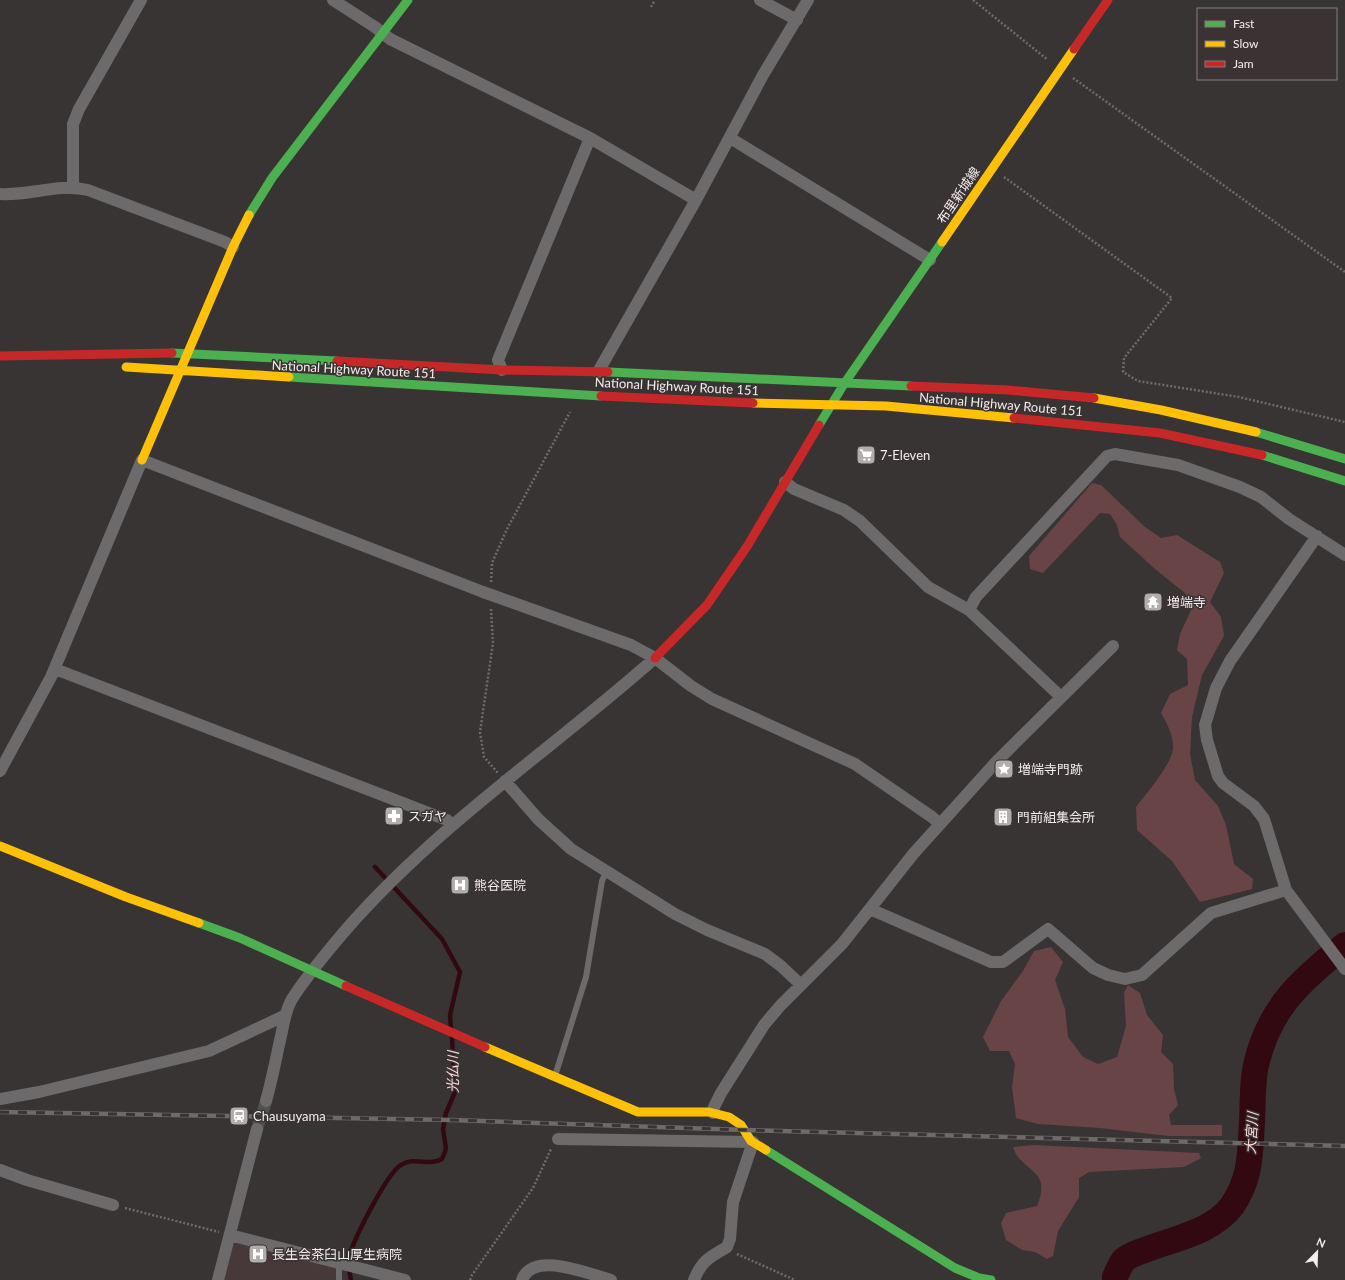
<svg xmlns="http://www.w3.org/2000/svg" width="1345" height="1280" font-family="Lato,'Noto Sans JP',sans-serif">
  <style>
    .built { fill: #473939 }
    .green { fill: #684446 }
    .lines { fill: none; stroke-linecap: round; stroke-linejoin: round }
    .stream { stroke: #330911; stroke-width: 4.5 }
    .river { stroke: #330911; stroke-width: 26 }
    .street-tunnel { stroke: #545050; stroke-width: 12; stroke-dasharray: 12 6; stroke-linecap: butt }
    .path { stroke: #6d6b6b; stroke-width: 2.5; stroke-dasharray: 2 2; stroke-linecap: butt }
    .lane { stroke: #6c6a6a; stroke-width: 6 }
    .street { stroke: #6c6a6a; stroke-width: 12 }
    .fast { stroke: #4caf50; stroke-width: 9 }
    .slow { stroke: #ffc107; stroke-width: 9 }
    .jam { stroke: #c62828; stroke-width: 9 }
    .rail-casing { stroke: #6d6a6a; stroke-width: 4.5 }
    .rail { stroke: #3a3233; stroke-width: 3; stroke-dasharray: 9; stroke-linecap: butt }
    .labels { text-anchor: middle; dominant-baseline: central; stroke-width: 3; stroke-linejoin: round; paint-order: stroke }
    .street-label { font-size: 13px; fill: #f3eeee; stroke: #3a3233 }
    .poi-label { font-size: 13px; fill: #f3eeee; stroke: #3a3233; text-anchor: start }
    .water-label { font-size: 14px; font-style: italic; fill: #fed9da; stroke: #3a3233 }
  </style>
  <rect width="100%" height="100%" fill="#383434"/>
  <path class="built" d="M233,1240l108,28 2,12h-121z"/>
  <path class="green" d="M1092,483l9,2 44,42 16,11 16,-3 43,27 4,11 -14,29 11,15 3,19 -22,39 -10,42 -2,37 5,26 23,26 8,19 8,39 19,15 -1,10 -52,13 -28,-41 -35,-31 -1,-23c10,-13 35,-42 37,-58 1,-12 -6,-26 -12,-36l9,-19 18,-9 -1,-26 -10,-9 3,-16 11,-24 -5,-16 -31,-25 -35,-32 -3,-12 -7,-11 -10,-1 -57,60 -13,-4 -1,-13z
    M1051,947l12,15 -8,18 10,29 3,28 15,20 15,7 19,-7 9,-31 -2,-33 4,-8 12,8 7,22 16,20 -2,17 12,12 1,25 4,16 -9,10 2,10h51v11h-54l-68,-8 -62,-4 -22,-6 -4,-31 3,-23 -6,-13h-19l-7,-14 18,-36 22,-30 11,-20z
    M1034,1145l165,8 2,5 -17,9 -95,5 -10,6v19l-21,34 -5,25 -6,3 -12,-7 -13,-2 -16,-10 -5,-17 5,-10 31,-7c16,-38 -16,-33 -24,-59z"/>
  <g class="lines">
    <path class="stream" d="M375,867l67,72 18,33 -10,43 1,14
      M351,1280c-1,-6 -3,-13 -3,-18 2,-17 39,-89 53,-97 15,-9 27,2 41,-6l4,-10 -3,-20 3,-16 9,-21 -3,-54"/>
    <path class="river" d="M1115,1280v-3c2,-5 5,-11 8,-16 5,-6 19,-10 27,-13 28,-10 63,-17 82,-42 19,-28 18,-51 20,-84 1,-18 0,-39 4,-57 13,-57 45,-85 89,-120"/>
    <path class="street-tunnel" d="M257,1129l9,-28"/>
    <path class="path" d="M973,0l75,60
      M651,7l4,-7
      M1073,78l272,194
      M1004,177l168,121 -48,60 -1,14 15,9 101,16 106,25
      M491,582l1,-19 15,-34 63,-117
      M491,609l2,34 -13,89 4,25 14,16
      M125,1208l94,24
      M737,1254l58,26
      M470,1280l2,-5 61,-87 18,-39"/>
    <path class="lane" d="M555,1076l31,-99 16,-96 4,-9
      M339,1263v17"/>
    <path class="street" d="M333,0l42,27 15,12 200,99 106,62
      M760,0l37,20
      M730,138l200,122
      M73,186v-62l6,-15 62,-109
      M0,194c30,2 58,-11 88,-4l137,52 8,5
      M502,370l-4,-10 92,-222
      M598,372l98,-172 67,-125 45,-75
      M785,482l9,7 50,21 16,11 68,66 41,23 92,87
      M1317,536l-87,125 -14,27 -11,37 2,15 11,36 5,7 31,23 10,13 22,71 59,79
      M969,610l7,-13 131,-141 8,-2 63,11 62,22 21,10 28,22 56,36
      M55,669l392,151 6,5
      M0,771l51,-94 91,-217 341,132 148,53 24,13 36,28 21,13 143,65 77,53 8,7
      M505,781l33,38 33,30 104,65 32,16 58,24 16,12 20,19
      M870,909l121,53h12l45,-33 45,39 15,7 17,4 17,-4 69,-62 75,-23
      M0,1099l39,-7 170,-41 75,-35
      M266,1101c6,-21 10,-43 15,-65 3,-13 4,-25 11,-37 12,-19 27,-37 41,-54 92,-112 215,-192 322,-287
      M713,1113l1,-6 7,-14 43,-68 16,-19 62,-62 72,-91 83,-92 116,-115
      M558,1139l195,3 -20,60 -3,37 -3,8c-17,10 -25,13 -33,33
      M0,1170l27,10 86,25
      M230,1235l175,45
      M218,1280l39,-151
      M522,1280c11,-30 67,-6 89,0"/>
    <path class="fast" d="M249,215l23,-37 136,-178
      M172,353l165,8
      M608,372l303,14
      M289,377l312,19
      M819,425l25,-41 98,-142
      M1256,432l89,27
      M1262,455l83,26
      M199,923l41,15 106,48
      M766,1150l189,118 24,10 12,2"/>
    <path class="slow" d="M942,242l132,-193
      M126,367l163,10
      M1094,398l67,12 95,22
      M753,403l133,3 128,12
      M142,460l91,-213 16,-32
      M0,846l126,51 73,26
      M485,1047l153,65h71l20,5 12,8 10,16 15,9"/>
    <path class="jam" d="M1074,49l34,-49
      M0,356l172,-3
      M337,361l165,9 106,2
      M911,386l97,4 86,8
      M601,396l152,7
      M1014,418l146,15 102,22
      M655,658l52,-53 41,-60 71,-120
      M346,986l139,61"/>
    <defs>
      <path id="rail" d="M0,1112l452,8 293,10 600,16"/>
    </defs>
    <use href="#rail" class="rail-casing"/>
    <use href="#rail" class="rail"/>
  </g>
  <defs>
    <symbol id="supermarket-square" viewBox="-11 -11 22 22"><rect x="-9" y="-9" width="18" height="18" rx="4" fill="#b2adad" stroke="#3a3233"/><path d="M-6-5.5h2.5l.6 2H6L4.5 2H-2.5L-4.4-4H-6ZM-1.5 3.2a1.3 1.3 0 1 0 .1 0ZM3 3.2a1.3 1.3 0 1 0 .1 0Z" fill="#fff"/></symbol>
    <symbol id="temple-square" viewBox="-11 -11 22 22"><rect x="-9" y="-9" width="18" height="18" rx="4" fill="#b2adad" stroke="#3a3233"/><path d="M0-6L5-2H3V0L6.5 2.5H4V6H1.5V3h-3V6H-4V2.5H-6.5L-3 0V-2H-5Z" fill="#fff"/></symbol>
    <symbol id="sight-square" viewBox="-11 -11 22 22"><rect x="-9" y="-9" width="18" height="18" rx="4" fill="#b2adad" stroke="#3a3233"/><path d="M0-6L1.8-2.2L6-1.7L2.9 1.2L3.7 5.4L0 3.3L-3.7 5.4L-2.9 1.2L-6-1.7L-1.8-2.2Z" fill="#fff"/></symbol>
    <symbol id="pharmacy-square" viewBox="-11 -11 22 22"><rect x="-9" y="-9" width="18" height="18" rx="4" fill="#b2adad" stroke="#3a3233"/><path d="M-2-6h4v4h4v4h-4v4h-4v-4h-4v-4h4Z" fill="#fff"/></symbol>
    <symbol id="building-square" viewBox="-11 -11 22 22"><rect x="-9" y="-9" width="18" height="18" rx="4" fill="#b2adad" stroke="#3a3233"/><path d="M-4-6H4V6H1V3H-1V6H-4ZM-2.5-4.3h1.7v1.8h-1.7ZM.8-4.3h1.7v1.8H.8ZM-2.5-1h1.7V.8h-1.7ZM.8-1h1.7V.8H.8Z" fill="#fff"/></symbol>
    <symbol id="hospital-square" viewBox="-11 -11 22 22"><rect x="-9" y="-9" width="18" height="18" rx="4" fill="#b2adad" stroke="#3a3233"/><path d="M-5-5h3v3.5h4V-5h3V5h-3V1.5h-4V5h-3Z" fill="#fff"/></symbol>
    <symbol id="station-square" viewBox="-11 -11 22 22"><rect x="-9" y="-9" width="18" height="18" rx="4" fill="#b2adad" stroke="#3a3233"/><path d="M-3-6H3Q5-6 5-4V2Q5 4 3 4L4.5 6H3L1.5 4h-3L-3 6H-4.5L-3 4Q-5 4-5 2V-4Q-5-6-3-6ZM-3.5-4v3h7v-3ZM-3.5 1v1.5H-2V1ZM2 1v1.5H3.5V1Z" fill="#fff"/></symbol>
  </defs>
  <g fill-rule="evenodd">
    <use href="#supermarket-square" x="855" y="444" width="22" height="22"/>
    <use href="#temple-square" x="1142" y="591" width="22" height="22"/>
    <use href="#sight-square" x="993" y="758" width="22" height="22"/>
    <use href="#pharmacy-square" x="383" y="805" width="22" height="22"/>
    <use href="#building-square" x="992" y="806" width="22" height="22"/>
    <use href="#hospital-square" x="449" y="874" width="22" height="22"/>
    <use href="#station-square" x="228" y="1105" width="22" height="22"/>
    <use href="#hospital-square" x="247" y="1243" width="22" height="22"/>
  </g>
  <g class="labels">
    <g class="street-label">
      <text transform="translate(958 195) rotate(-56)">布里新城線</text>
      <text transform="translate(354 369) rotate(3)">National Highway Route 151</text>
      <text transform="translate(677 386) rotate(3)">National Highway Route 151</text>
      <text transform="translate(1001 404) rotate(5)">National Highway Route 151</text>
    </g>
    <g class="poi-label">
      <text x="880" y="455">7-Eleven</text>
      <text x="1167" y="602">増端寺</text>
      <text x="1018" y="769">増端寺門跡</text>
      <text x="408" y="816">スガヤ</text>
      <text x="1017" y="817">門前組集会所</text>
      <text x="474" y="885">熊谷医院</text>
      <text x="253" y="1116">Chausuyama</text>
      <text x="272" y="1254">長生会茶臼山厚生病院</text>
    </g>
    <g class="water-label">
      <text transform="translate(452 1072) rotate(-90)">光仏川</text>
      <text transform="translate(1251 1133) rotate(-86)">大宮川</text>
    </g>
  </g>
  <rect x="1197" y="8" width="140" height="72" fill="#3a3233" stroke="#847d7e"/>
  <rect x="1205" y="21" width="20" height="6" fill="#4caf50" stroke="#847d7e"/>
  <text x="1233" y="28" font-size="12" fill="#f3eeee">Fast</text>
  <rect x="1205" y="41" width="20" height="6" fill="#ffc107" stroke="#847d7e"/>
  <text x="1233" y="48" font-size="12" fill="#f3eeee">Slow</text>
  <rect x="1205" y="61" width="20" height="6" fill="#c62828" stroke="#847d7e"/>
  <text x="1233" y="68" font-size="12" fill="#f3eeee">Jam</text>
  <g transform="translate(1317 1252) rotate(23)" stroke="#3a3233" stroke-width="3" paint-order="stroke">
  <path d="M0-3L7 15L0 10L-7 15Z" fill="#f3eeee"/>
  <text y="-6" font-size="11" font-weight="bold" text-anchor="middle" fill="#f3eeee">N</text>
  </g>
</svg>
